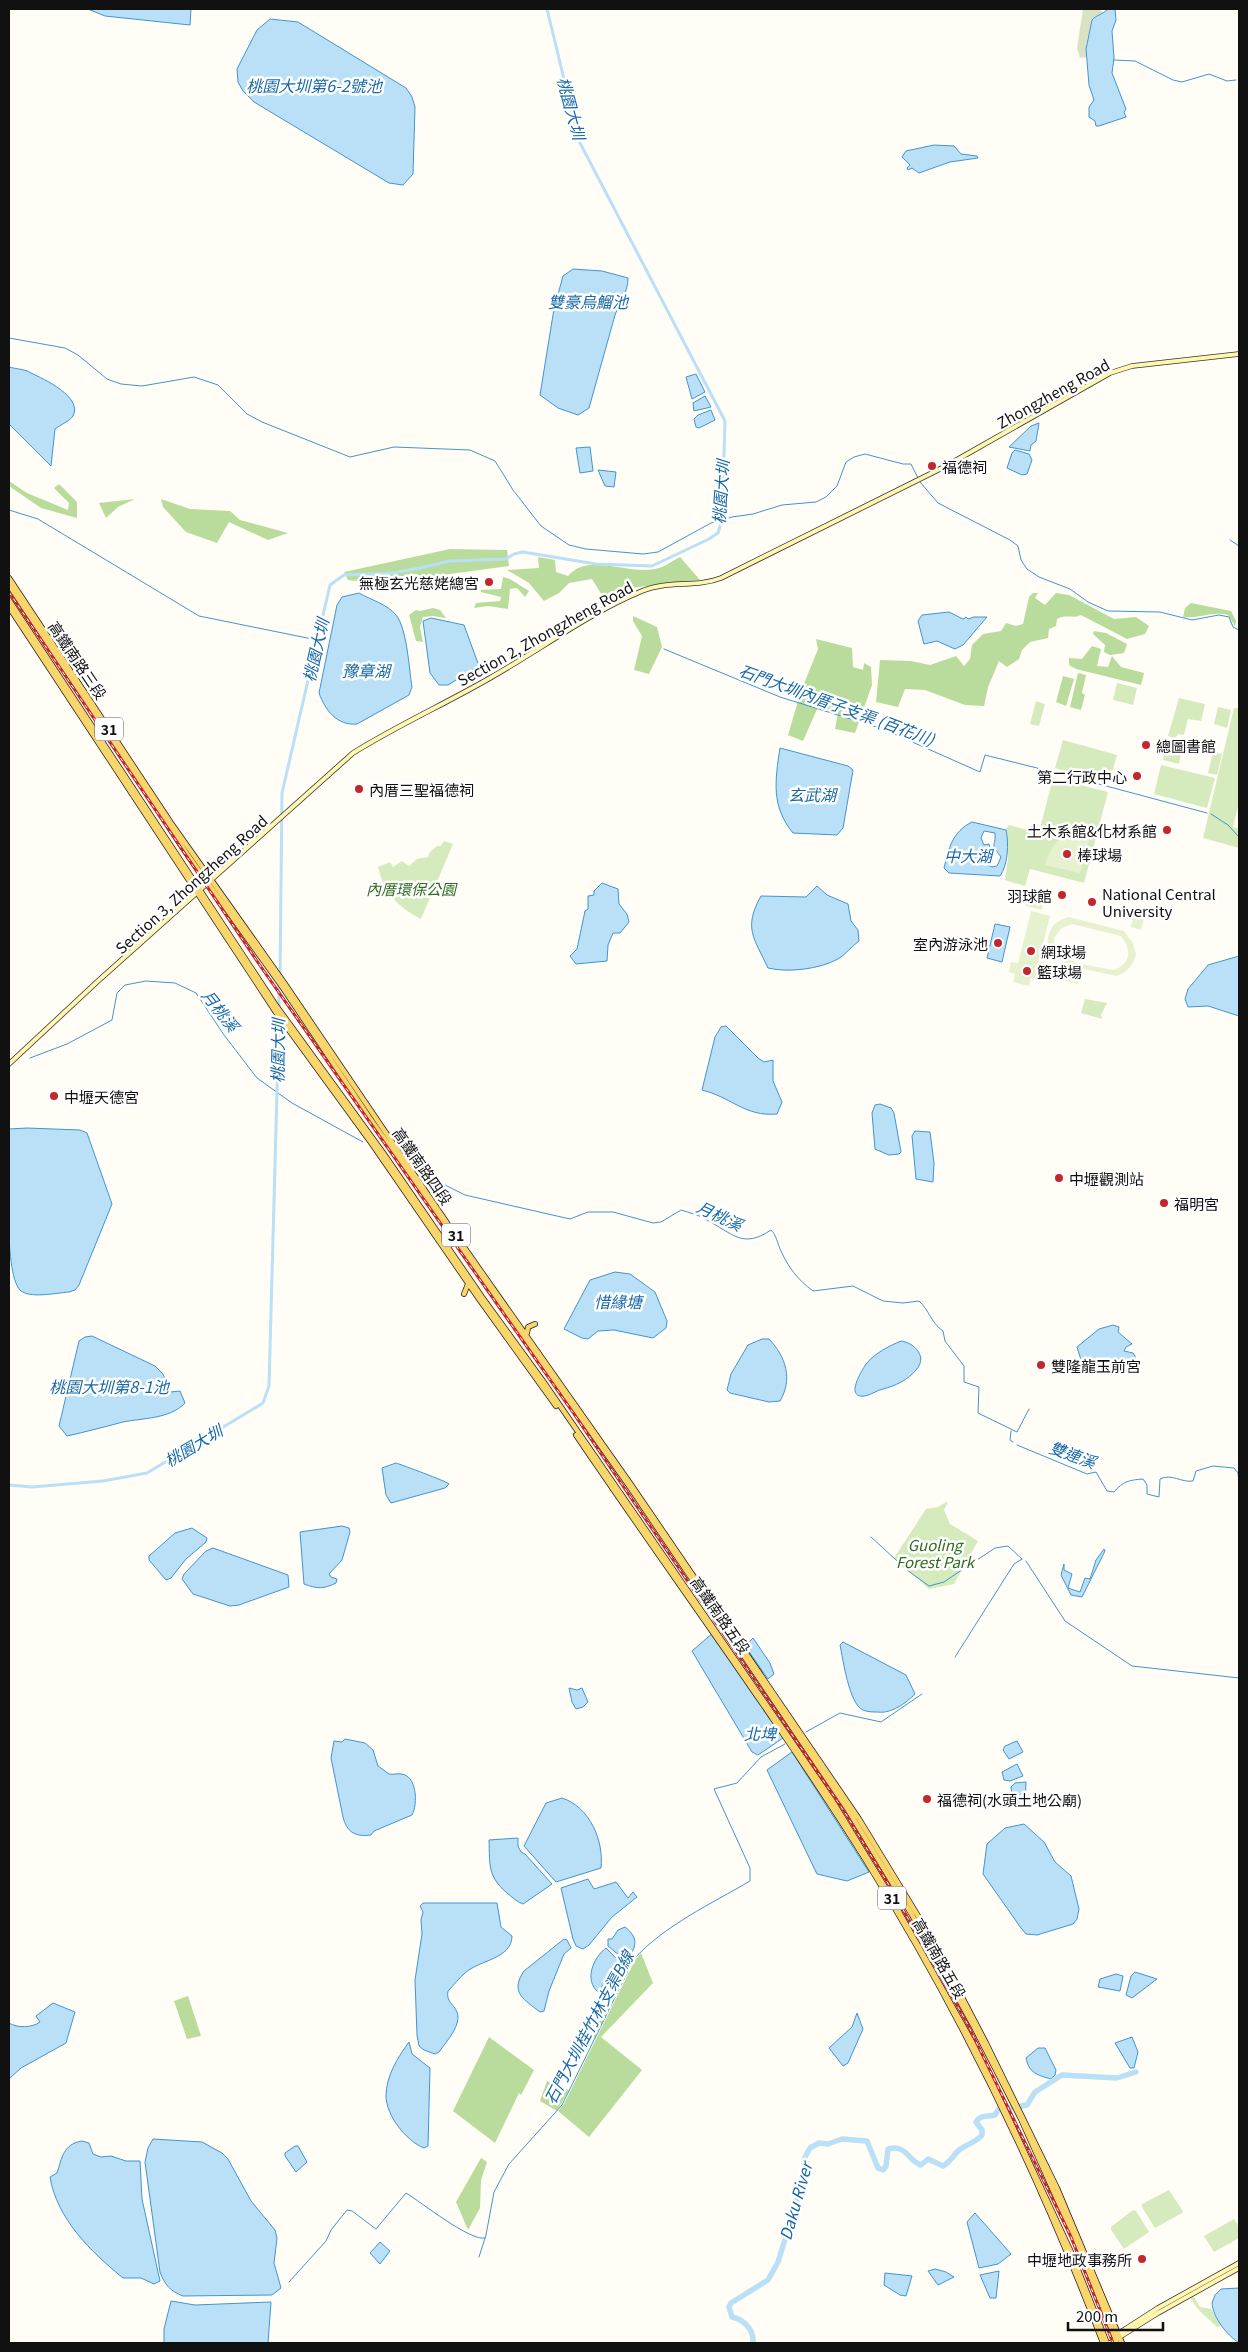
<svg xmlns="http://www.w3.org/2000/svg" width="1248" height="2352" font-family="Georgia,'Noto Sans TC',serif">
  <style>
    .green { fill: #d5ebbd }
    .forest { fill: #b9dc9c }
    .cemetery { fill: #d9e3c4 }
    .pitch { fill: #e6f2cf; fill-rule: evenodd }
    .water { fill: #b9e0f7; stroke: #3f96cf; fill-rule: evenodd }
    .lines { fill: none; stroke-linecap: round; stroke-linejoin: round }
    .stream { stroke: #3f96cf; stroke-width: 1 }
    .canal { stroke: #b9e0f7; stroke-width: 3 }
    .river { stroke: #b9e0f7; stroke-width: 5.5 }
    .secondary-casing { stroke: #333; stroke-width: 5.5 }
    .primary-casing { stroke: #222; stroke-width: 6 }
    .secondary { stroke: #fff6b0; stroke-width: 4 }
    .primary { stroke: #f9d66b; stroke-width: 4.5 }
    .rail-casing { stroke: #c4262e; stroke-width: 3 }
    .rail { stroke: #fff; stroke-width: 1; stroke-dasharray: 4; stroke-linecap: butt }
    .poi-dot { fill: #c4262e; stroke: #fff; stroke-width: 2 }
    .labels { text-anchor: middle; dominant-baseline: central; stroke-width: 5; stroke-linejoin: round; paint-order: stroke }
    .shield { fill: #fff; stroke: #585858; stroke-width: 1 }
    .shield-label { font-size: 14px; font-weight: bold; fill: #111 }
    .street-label { font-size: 15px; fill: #111; stroke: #fff }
    .poi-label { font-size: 15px; fill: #111; stroke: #fff; text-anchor: start }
    .park-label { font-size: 15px; font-style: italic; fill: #2f6b1f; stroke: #fff }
    .water-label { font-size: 16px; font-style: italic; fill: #1768a6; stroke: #fff }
  </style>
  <rect width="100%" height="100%" fill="#fffdf5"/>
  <path class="green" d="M1117,683l20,5 -4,17 -20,-5z
    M1179,698l26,6 -4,17 -13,-2 -4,16 -6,-1 -3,4 -7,-2z
    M1036,701l9,3 -6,22 -9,-2z
    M1218,707l13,3 -4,18 -13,-4z
    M1234,708h5v95l-6,24 6,2v19l-36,-10z
    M1063,740l54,15 -8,28 -54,-15z
    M1167,740l15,7 -3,17 -16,-4z
    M1213,752l9,2 -5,21 -9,-2z
    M1161,765l54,13 -8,30 -53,-14z
    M1053,778l55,14 -24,91 -54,-14 -5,17 -20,-6 3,-22 -2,-29 3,-4 29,8 -1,7z
    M444,841l9,3 -32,75c-23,-12 -37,-26 -43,-52l12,-5 3,5 9,-6 7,5 8,-7 11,-2 2,-5 7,-6h4z
    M1085,999l22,4 -6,12 1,4 -21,-6z
    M946,1502h2l-4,8 6,14 28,17 -24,43 -25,5 -35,-31 32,-49 12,-2z
    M1169,2190l14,21 -1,2 -27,15 -13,-21v-3z
    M1133,2210l3,1 13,21 -25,17 -13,-19v-3z
    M1234,2219l5,8v11l-25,14 -10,-16z
    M1193,2295l7,12 11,2 10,17 -4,1c-12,-12 -19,-15 -27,-30z"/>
  <path class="forest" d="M9,481l18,12 41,17 1,-7 -15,-15 5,-4 18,18v16l-36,-10 -32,-22z
    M135,499l-17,8 -12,11 -7,-15z
    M161,499l29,10 40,2 10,9 48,13 -20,7 -39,-18 -12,21 -31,-11 -23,-25z
    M450,549l57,1 2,16 -74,10h-50l-17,6 -20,-2 -4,-8z
    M538,557l17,3 1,12 12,4c21,-24 58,-1 87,-7 8,-1 17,-8 25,-12l20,23 -71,8 -24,12 -13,-21 -23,4 -10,10 -15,8 -15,-18 -22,-13 32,-2z
    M503,577l7,2 19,12 -4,6 -8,-9 -7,1 -2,20 -20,-3 -14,2 2,-5 24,-2 1,-4 -20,-5v-2l20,-1z
    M1033,593h5l-3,5 10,7 11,-12 13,2 45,24 22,-2 13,9 -4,8 -18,5 -46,-24c-8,4 -16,-1 -24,4l-1,7 -7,3 -1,9 -18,4 -8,8 -3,9 -12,8 -8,-6 -11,26 -4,19 -19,-1 -40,-15 -20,-1 -7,18 -22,-5 4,-42 31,1 19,4 26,-9 8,10 6,-7 2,-14 11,-11 18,-3 5,-8 10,3 7,-2 6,-27z
    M1191,603l40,8 5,10 -1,5 -7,-11c-15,-4 -29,4 -45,2l2,-9z
    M433,608l7,2 6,8 -13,-2 -10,1 -3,10 3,15 -7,-1 -7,-26 7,-5 4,1z
    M633,616l24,11 5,20 -13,27 -15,-4 8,-34 -9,-15z
    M1094,631l12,2 21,11 -3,9 -14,2 -6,-3 1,-7 -12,-11z
    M816,639l36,9 1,19 10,3 1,-7 7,4 1,18 -17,48 -20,-4 3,-17 -20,-5 -15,34 -15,-6 13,-44 17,-42z
    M1092,646l9,3 -4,17 11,1 4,-11 9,11 23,6 -3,12 -65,-16 -7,-4v-7l13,1z
    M1078,673l8,2 -4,18 3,2 -4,15 -11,-3z
    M1063,676l11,3 -8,27 -10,-4z
    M641,1953l12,30 -52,54 41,33 -53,67 -31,-26 6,-7 71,-144z
    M188,1996l13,40 -14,3 -13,-38z
    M602,2004l8,3 -15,32 -14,-5 -1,-3z
    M489,2037l45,33 -13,25 -2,-2 -24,50 -42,-32z
    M547,2081l22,9 -12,21 -17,-10z
    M481,2158l6,4 -6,18 -1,28 -12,22 -12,-28z"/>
  <path class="cemetery" d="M1083,9h16l5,4 -12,7 -6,25 1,12 -7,1 -3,-10z"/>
  <path class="pitch" d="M1078,831l13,1 -11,41 -35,-8c6,-19 14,-30 33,-34z
    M1031,886l15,4 -4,20 -16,-4z
    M1135,909l11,3 -5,18 -10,-3z
    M1031,911l19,5 -13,52 8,2 -3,10 -11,-2 -2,8 -16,-4 2,-8 -6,-2 2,-10 7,1z
    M1069,917l55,14 9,12 3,11c-2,10 -9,19 -20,22 -21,-6 -78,-10 -67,-42 3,-10 10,-14 20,-17zM1072,924l49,12c11,13 10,29 -8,34 -20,-5 -60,-5 -59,-32l8,-10z
    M1050,967l31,8 -3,9 -30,-8z"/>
  <path class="water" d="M88,9h103l-1,16 -85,-9z
    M1108,9h7l1,11 -4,11 2,27 -2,15 14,36 -2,3 2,5 -27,9h-3l-1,-5 -6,-4v-10l5,-7 -5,-15 -3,-36 6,-29c4,-5 10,-5 16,-11z
    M270,19l28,3 108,66 6,9 3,10 -2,67 -10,11 -14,-2 -135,-81 -11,-11 -5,-9 -1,-13 20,-39z
    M934,145l20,1 7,8 16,2 1,2 -28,4 -31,11 -7,-5 -4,2 -1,-2 3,-3 -8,-8 4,-6z
    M573,269l29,2 26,7c0,15 -8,23 -13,37l-26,93 -11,7 -20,-7 -18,-13 14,-86 9,-33z
    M9,367c7,2 16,2 22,6 13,6 52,24 42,43 -3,5 -13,9 -18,13l-4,37 -42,-42z
    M696,374l9,18 -13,7 -6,-22z
    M705,396l6,11 -17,4 -1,-8z
    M711,410l4,10 -16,8 -3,-1 -2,-8 4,-4z
    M1039,423l-3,18 -5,4 -1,6 -21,-4 22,-21z
    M590,447l3,24 -13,2 -4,-25z
    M1015,450l14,4 3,6 -5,14 -5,1 -15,-7 5,-15z
    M598,470l18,2 -2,15 -9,-1z
    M359,593c12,7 28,11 37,22 11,13 13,54 16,72l-3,8 -52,29c-20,2 -32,-14 -38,-31l18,-88 5,-8z
    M949,612l14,7 3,-2 2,2 6,-2h13l-24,28 -8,4 -18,-8 -13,3 -6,-23 4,-6z
    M431,618l33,7 15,41 -31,19h-9l-9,-12 -7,-52z
    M780,748l68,18 5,4 -10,58 -6,7 -44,-2c-22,-27 -18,-52 -13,-85z
    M972,822l34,8c3,13 2,35 -6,46l-51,-3 -5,-5c5,-20 8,-36 28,-46zM984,831l11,2c1,16 -6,8 6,24l-4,9 -5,1 -6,-3 1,-6 4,-6 -2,-8 -5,1 -3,-7z
    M602,883l16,6 1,15 8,10 2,8 -9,11h-7l-5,12 -1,16 -31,3 -6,-8 7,-7 8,-38 3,-2v-13l6,-1v-4z
    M817,886l10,9 21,9 3,17 7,9 1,11c-7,5 -14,14 -21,18 -18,10 -50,14 -70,9 -14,-30 -25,-40 -7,-72l45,1z
    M995,924l15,3 -8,35 -15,-4z
    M1239,956v60l-31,-10 -20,1 -3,-8 3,-10 20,-24z
    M726,1026l32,32 6,4 9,-2v21l9,21 -5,12c-32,3 -46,-17 -75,-24l13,-53 6,-10z
    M880,1104l11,4 3,5 7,39 -2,2 -10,1 -14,-6 -3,-36 3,-8z
    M27,1128l53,2 7,3 25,71 -33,81 -4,5 -6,2c-13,1 -40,7 -49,-2 -17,-17 -11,-133 -11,-161z
    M915,1131l15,1 4,31 -1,19 -17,-3 -4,-43z
    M615,1272l15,2 25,18 12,29 -1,7 -13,10 -39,-8 -16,1 -10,8 -6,-1 -18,-9 26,-49z
    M1113,1325l6,2 -1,5 14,12 -6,3 -2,4 9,2 2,3 -1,10 -13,8c-7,-8 -29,-17 -40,-14l-4,-13 22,-18z
    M92,1336l63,30 8,8 8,18 9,-1 5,12c-15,16 -42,15 -62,19 -19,5 -38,10 -56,14l-8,-10 20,-85 6,-4z
    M762,1339h7c17,18 24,40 11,62l-11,1 -39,-9 -3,-3 4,-16 17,-29z
    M901,1341c14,2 27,16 15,29 -8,10 -21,16 -33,19 -6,1 -12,6 -18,7 -21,3 -3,-26 1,-32 9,-11 23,-18 35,-23z
    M396,1463c6,2 50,18 53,21l-4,4 -54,15 -5,-8 -4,-27z
    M342,1526l7,2 1,4 -8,28 -13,14 2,3 6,2 -1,4c-12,6 -19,6 -32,1l-4,-52z
    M192,1528l15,10 -1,4 -20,17 -15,19 -5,2 -17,-20v-4l26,-23z
    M213,1548l75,27 1,12 -50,18 -9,1 -37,-12 -11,-15 2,-5 22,-23z
    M1104,1549l1,2 -23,46 -11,-2 -10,-20 3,-11v6l8,4 -4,14 12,4 5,-14 5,1 6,-19z
    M714,1632l69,106 -25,17 -6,-3 -60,-101z
    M753,1638l17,25 4,11 -6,5 -23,-33z
    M843,1642l63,33 9,19c-9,9 -24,20 -37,18 -5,0 -11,0 -15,-2 -14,-6 -20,-51 -23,-65z
    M569,1688l8,2 5,-2 6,14 -5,5 -7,2 -4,-7z
    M345,1739l20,4 8,7 5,16 11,8c4,1 8,-1 12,0 16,1 17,30 11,41l-38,16 -3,4c-15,2 -24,-2 -28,-18l-12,-59 3,-17 8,1z
    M1017,1741l6,11 -14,7 -6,-9 2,-4z
    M792,1752l77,120 -22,9 -30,-7 -50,-104z
    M1017,1764l6,12 -13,5 -6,-1 -2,-8z
    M1026,1782l-1,23 -12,-1 -2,-17 4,-4z
    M562,1798c28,9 42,43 39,70l-45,14 -32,-36 22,-43z
    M1024,1824l20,18 11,20 16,14 8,33 -2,10 -4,5 -36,11 -11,-1 -5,-6 -38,-54 4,-30 18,-16z
    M518,1838v8l3,6 4,2 27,30 -29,20c-6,-2 -11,-7 -16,-11 -20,-17 -17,-29 -18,-53z
    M588,1879l6,10 22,-7 12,16 5,-6 4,5 -25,20 -23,28 -6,4 -7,-3 -3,-7 -12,-51z
    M423,1903h74l4,24 11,9c0,23 -33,24 -47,37 -6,5 -11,12 -17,18 -2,11 5,12 9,21 5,13 -11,30 -18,40l-4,2 -11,-4 -5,-4 -2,-11 -2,-55 7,-46 -1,-14 2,-8 -3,-6z
    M625,1927c14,11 12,20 1,34l-18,-15v-7h4l6,-9z
    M564,1939l3,1 4,8 -7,6 -15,37 -5,20 -4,1c-15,-12 -31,-19 -16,-41z
    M606,1948l13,13 -21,31c-14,-12 -5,-34 8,-44z
    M1135,1972l22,7 -25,19 -6,-3 5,-19z
    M1116,1974l7,2 -3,15 -22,-4 2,-8z
    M53,2003l22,9 -9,31 -45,25 -12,11v-56c8,5 23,5 31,-1l-4,-6z
    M857,2013l6,16 -15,34 -5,3 -14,-18 23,-21z
    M1132,2037l6,15 -4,16h-4l-15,-25z
    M409,2042l3,12 18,14 -2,78 -4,2c-18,-7 -38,-33 -38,-52 0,-20 12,-39 23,-54z
    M1038,2048h7l11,22 -1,5 -4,4c-14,-4 -22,-6 -25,-21z
    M153,2139l49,3 20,11 6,6 23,42 24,29 2,8 -3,25 7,25 -9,7 -89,1c-13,-5 -18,-11 -23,-24l-15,-110 3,-14z
    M82,2141l7,2 4,11 8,3 10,-1 15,5h14l2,38 18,82 -6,3 -13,-6h-18c-32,-26 -66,-59 -73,-101l7,-4c5,-15 6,-29 25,-32z
    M295,2146h3l9,16 -11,10 -11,-16v-3z
    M975,2213l36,41 -13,10 -19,4 -12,-46z
    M380,2242l10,9 -10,13 -10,-11z
    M935,2269l11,3 8,5 -16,8 -10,-14z
    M999,2271l-3,27h-6l-10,-23z
    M885,2273l27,3 -6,20 -6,-1 -16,-10z
    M1239,2288v55c-12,-8 -26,-25 -27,-40l3,-8 6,-6z
    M171,2301l24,4 76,-3 -3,41h-104v-14z"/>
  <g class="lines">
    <path class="stream" d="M1114,60l21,1 38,19 9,2 27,-8 18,7 9,-1
      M1239,80v-1
      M9,338l56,10 13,7 29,24 14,5 21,2 52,-9 24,8 29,29 15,8 88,35 44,-10 76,3 25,11 18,29 28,36 28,19 17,4 57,5 15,-2 53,-29 21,-6 21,-3 29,-9 34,-3 10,-5 11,-11 9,-24 8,-5 11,-3 38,10h8l7,14
      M920,482l18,21 72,37 8,6 3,14 6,9 12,8 31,12 18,13 20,9 52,1 32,8 27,-5 10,2 4,10 6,3
      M9,510l29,9 161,97 118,24
      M1230,540l9,6
      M664,649l116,48 103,32 97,43 5,-17 64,16
      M1054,772l153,41
      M1211,814l17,11 11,12
      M30,1058l37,-14 45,-24 5,-27 8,-8 21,-4 29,2 21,10 28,42 33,43 35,25 71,39
      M390,1133l8,1 16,22 31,29 20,10 105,24 18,-7h25l40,11 8,-1 20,-12c9,3 19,5 26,10 26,14 36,29 64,10 6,6 6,13 10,21 7,16 17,29 32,40l40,-5 30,15 20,2 16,-2c10,9 13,23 24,30l2,10 19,25v16l15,5 -1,26 39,19 12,-23
      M1011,1431l-1,9 3,2
      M1017,1445l70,29 9,-2 11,19 7,1c9,-11 16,-12 29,-13l4,6v9l12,3 1,-18c11,-6 22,4 33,2l3,-10 17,-5 21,2 4,5 1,10
      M871,1537l36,33 22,16 15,-4 19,-13
      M1026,1561l39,60 67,45 107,12
      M974,1562l21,-14 13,-2 14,13
      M968,1566l2,-1
      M955,1657l59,-93 8,-5
      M806,1732l34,-19 41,9 41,-28
      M479,2257l7,-22 8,-43 15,-28 53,-59 72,-146c31,-34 77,-55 116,-78v-13l-36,-79 23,-6 24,-26 24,-13
      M289,2282l37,-41 5,-11 16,-20 5,1 24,18 30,-36c15,9 65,49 79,45"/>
    <path class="canal" d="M280,976l2,-183 48,-208 14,-10 48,-2 28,-5 30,-7 56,-2 8,-5 9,-2 73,12 56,2 57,-27 9,-6 4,-13 3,-99 -146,-280 -32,-132
      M279,1008v-24
      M9,1485l23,2 71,-6 44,-8 116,-70 6,-17 10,-369"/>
    <path class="river" d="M753,2343c1,-14 -9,-23 -21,-26l-3,-10 2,-4 37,-23 10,-18 25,-81 2,-24 5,-9 9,-5 9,1 14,-5 25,2 11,27 5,2 3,-4 2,-17c19,-5 20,12 33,16l7,-6 15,7c7,-4 9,-9 15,-15 7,-7 15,-6 24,-16v-5l-6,-8c5,-8 11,-5 19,-7l3,-5 29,-5 8,-13 27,-17 55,3 19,-6"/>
    <defs>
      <path id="secondary" d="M9,1064l89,-83 255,-228c45,-28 92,-49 137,-75 51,-29 99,-65 152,-87 25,-11 54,-3 79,-13l225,-112 164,-93 22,-7 107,-12
        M1116,2335l42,-27 81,-45
        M1110,2343l48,-30 81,-45"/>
      <path id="primary" d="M9,578l162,245 114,161 162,239 185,263 227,333 70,115 57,109 71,145 65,155
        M9,585l178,269 96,134 86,129 260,369 219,324 64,105 63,114 46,90 57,127 39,97
        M9,600l266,404 109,150 98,143 61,84 289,419 56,92 91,162 92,198 36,91
        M9,607l266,404 97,133 107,155 77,107
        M464,1294l4,-10
        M527,1333l1,-6 7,-3
        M576,1435c96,142 198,279 289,424 94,151 175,318 238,484"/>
    </defs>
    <use href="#secondary" class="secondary-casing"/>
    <use href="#primary" class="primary-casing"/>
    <use href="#secondary" class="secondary"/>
    <use href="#primary" class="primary"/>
    <defs>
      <path id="rail" d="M9,592l250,372 315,450 270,397 48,79 75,133 104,214 42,106"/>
    </defs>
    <use href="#rail" class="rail-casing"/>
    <use href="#rail" class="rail"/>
  </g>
  <g class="poi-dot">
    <circle cx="932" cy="466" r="5"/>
    <circle cx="489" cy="582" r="5"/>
    <circle cx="1146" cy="745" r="5"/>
    <circle cx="1137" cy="776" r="5"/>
    <circle cx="359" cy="789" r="5"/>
    <circle cx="1167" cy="830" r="5"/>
    <circle cx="1067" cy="854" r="5"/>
    <circle cx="1062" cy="895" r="5"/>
    <circle cx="1092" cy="902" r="5"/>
    <circle cx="998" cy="943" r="5"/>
    <circle cx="1031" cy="951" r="5"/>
    <circle cx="1027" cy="971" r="5"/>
    <circle cx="54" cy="1096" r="5"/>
    <circle cx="1059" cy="1178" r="5"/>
    <circle cx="1164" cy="1203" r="5"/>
    <circle cx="1041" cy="1365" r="5"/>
    <circle cx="927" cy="1799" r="5"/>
    <circle cx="1142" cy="2259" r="5"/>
  </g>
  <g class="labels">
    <g class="shield">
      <rect x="95" y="717.5" width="28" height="23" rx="4"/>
      <rect x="442" y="1223.5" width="28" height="23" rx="4"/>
      <rect x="878" y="1886.5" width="28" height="23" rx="4"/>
    </g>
    <g class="shield-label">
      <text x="109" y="729">31</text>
      <text x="456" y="1235">31</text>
      <text x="892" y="1898">31</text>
    </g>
    <g class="street-label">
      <text transform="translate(1053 393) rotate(-29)">Zhongzheng Road</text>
      <text transform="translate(545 633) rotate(-29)">Section 2, Zhongzheng Road</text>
      <text transform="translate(78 660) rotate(56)">高鐵南路三段</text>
      <text transform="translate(191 884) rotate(-42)">Section 3, Zhongzheng Road</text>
      <text transform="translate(423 1166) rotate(55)">高鐵南路四段</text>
      <text transform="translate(721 1615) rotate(55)">高鐵南路五段</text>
      <text transform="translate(940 1958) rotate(60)">高鐵南路五段</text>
    </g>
    <g class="poi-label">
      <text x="942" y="466">福德祠</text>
      <text x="479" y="582" text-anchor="end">無極玄光慈姥總宮</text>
      <text x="1156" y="745">總圖書館</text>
      <text x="1127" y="776" text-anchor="end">第二行政中心</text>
      <text x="369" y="789">內厝三聖福德祠</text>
      <text x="1157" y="830" text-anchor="end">土木系館&amp;化材系館</text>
      <text x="1077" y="854">棒球場</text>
      <text x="1102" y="893">National Central<tspan x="1102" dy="17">University</tspan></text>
      <text x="1052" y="895" text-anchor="end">羽球館</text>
      <text x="988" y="943" text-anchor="end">室內游泳池</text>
      <text x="1041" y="951">網球場</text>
      <text x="1037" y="971">籃球場</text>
      <text x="64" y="1096">中壢天德宮</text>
      <text x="1069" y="1178">中壢觀測站</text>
      <text x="1174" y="1203">福明宮</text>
      <text x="1051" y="1365">雙隆龍玉前宮</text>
      <text x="937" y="1799">福德祠(水頭土地公廟)</text>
      <text x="1132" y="2259" text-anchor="end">中壢地政事務所</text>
    </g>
    <g class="park-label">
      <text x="411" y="888">內厝環保公園</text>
      <text x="935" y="1544">Guoling<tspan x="935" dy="17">Forest Park</tspan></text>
    </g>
    <g class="water-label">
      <text x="314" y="85">桃園大圳第6-2號池</text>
      <text transform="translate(572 108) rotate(75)">桃園大圳</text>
      <text x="588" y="301">雙豪烏鰡池</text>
      <text transform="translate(720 492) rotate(-86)">桃園大圳</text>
      <text transform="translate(315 650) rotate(-77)">桃園大圳</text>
      <text x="366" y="670">豫章湖</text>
      <text transform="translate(837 704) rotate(20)">石門大圳內厝子支渠 (百花川)</text>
      <text x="812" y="794">玄武湖</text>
      <text x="968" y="855">中大湖</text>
      <text transform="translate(221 1010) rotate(52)">月桃溪</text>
      <text transform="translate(277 1051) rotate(-89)">桃園大圳</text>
      <text transform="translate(720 1215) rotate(25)">月桃溪</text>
      <text x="618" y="1301">惜緣塘</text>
      <text x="109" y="1386">桃園大圳第8-1池</text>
      <text transform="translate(193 1445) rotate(-31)">桃園大圳</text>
      <text transform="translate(1073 1454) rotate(20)">雙連溪</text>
      <text x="760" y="1733">北埤</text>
      <text transform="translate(588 2027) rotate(-62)">石門大圳桂竹林支渠B線</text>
      <text transform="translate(795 2201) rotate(-74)">Daku River</text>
    </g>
  </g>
  <rect width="1248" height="2352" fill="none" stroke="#111111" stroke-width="20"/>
  <path d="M1068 2322v8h95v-8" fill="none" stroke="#111111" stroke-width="2.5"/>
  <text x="1076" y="2322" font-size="15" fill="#111111" stroke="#ffffff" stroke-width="4" paint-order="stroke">200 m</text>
</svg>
